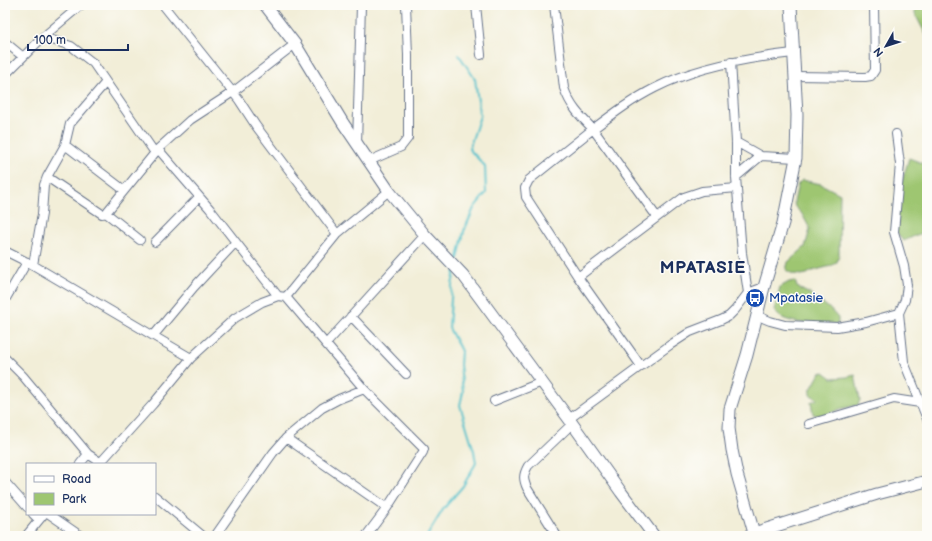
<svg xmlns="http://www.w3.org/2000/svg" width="932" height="541" font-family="'Balsamiq Sans',sans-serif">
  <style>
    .green { fill: #9ec671; stroke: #5c7a68 }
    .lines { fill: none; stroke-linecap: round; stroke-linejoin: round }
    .stream { stroke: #55c2cd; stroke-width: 2 }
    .street-casing { stroke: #667289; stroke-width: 10 }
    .secondary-casing { stroke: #667289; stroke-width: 13 }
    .street { stroke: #fff; stroke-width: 8 }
    .secondary { stroke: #fff; stroke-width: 11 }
    .labels { text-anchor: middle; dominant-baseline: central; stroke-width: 3; stroke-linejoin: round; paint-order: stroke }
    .transit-label { font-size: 13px; fill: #164399; stroke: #fdfcf7; text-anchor: start }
    .district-label { font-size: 17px; font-weight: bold; letter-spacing: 1px; fill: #1b2f5e; stroke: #fdfcf7 }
  </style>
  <rect width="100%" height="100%" fill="#fdfcf7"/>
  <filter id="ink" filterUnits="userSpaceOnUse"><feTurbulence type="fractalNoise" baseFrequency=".025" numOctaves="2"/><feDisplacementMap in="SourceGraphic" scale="8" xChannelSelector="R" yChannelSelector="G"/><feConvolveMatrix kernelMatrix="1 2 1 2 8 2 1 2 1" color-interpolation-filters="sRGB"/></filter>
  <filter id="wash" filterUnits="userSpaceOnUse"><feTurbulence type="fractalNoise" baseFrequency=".012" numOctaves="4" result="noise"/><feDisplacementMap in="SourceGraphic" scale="16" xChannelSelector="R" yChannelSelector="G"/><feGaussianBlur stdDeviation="0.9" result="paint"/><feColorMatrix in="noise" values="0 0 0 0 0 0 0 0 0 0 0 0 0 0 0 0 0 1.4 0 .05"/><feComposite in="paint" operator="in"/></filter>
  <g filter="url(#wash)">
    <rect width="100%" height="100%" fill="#f2eed8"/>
    <path class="green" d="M914,5h13v32l-12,-23z
      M909,158l13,5 5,1v69c-11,0 -14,5 -24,8l-7,-10 2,-37z
      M802,180l19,4 19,10 -1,61 -2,7 -6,4 -19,5 -5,3 -6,1 -8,-1 -7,-4 2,-8 17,-15 5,-18 -8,-15 -7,-7 -1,-5 4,-18z
      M795,281l2,6 7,4 8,4 17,13 9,10v6c-17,-1 -55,3 -64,-14l6,-23 9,-5z
      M824,372l8,6 15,-1 8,-2 5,25 -2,5 -18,4 -18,8 -9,-3 -2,-12 6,-3 -2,-2 -5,-2v-4l10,-18z"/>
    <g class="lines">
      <path class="stream" d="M457,263l7,-32 10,-23 12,-15 -1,-27 -16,-17 11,-33 -5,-37 -16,-24
        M427,536l17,-28 19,-22 13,-23 -2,-12 -14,-46 3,-13 -3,-27 1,-14 -12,-23 3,-43 3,-14"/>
    </g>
  </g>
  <g filter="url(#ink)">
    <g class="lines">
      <defs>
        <path id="street" d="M163,5l76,95 17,26 81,108
          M476,5l5,50
          M554,5l10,83c6,18 16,28 29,41 20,-15 40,-30 62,-41 41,-21 93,-30 138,-35
          M43,37l28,9 22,17 62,90
          M5,42l17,14
          M731,62l5,80v35l6,76 6,40
          M5,75l38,-38 38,-32
          M795,76l70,1 6,-1 4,-6 -1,-65
          M896,134l4,30 -6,68 10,34 3,19 -2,15 -6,13
          M736,142l25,14 35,2
          M357,144l4,-139
          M65,145l59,45
          M158,149l52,60 68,87
          M369,161l32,-14 7,-9v-83l-2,-50
          M47,177l18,-32 5,-21 36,-42
          M736,177l25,-21
          M106,213l34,27
          M657,217l-64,-88 -64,51 -4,8 1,9 52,80 106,-80 18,-6 35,-3
          M155,242l44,-45
          M5,251l28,14 158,93
          M33,265l9,-51 2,-29 3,-8 55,37 4,-1 52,-64 32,-29 43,-28 62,-48
          M578,277l63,89 29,-21 20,-13 31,-12 8,-4 6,-6 13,-17 16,-6
          M286,297l51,-63 52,-43
          M5,300l22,-38
          M351,316l55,58
          M758,316l12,5 15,4 52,2 29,-5 33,-9 5,49 23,57
          M154,335l40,-48 41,-44
          M326,344l99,-109
          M5,358l18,18 65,78
          M494,401l48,-19
          M569,419l72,-53
          M809,424l85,-25 26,4
          M286,438l36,-30 17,-9 25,-10 60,60 -1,3 -36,56
          M100,463l53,-59 38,-46 44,-40 27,-16 16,-6 8,1 78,92
          M80,464l8,-10 15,10
          M5,482l22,25
          M155,496l48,40
          M33,514l6,6
          M49,514l32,22
          M26,536l18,-22
          M215,536l58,-83 13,-15 101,70 -21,28
          M557,536l-30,-48c-4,-9 -4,-13 1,-22l45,-43"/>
        <path id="secondary" d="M265,5l30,39 48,79 46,68 36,44 38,40 106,144 52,73 33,44
          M754,533l-17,-59 -5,-24 -3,-22 1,-19 17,-54 17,-68 19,-64 13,-65 1,-43 -6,-110
          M749,536l5,-3 123,-39 50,-13"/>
      </defs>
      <use href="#street" class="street-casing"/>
      <use href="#secondary" class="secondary-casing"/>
      <use href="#street" class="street"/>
      <use href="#secondary" class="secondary"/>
    </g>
  </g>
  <defs>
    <symbol id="bus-disc" viewBox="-11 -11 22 22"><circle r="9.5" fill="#1a4fb4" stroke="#fdfcf7"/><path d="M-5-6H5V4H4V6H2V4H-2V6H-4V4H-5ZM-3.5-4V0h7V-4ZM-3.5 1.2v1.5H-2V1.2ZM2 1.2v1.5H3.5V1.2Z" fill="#fff"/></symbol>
  </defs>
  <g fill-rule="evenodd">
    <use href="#bus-disc" x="744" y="287" width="22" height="22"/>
  </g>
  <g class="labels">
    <g class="transit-label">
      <text x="769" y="298">Mpatasie</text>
    </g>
    <g class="district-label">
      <text x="703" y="268">MPATASIE</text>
    </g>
  </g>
  <rect width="932" height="541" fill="none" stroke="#fdfcf7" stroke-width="20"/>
  <rect x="26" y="463" width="130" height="52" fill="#fdfcf7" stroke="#a3aaba"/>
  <rect x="34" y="476" width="20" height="6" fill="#ffffff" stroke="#a3aaba"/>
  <text x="62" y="483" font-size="12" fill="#1b2f5e">Road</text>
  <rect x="34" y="493" width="20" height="12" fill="#9ec671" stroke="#a3aaba"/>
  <text x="62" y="503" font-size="12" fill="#1b2f5e">Park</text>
  <g transform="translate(886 46) rotate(231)" stroke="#fdfcf7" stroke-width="3" paint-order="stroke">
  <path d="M0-3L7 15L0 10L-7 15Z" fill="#1b2f5e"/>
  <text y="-6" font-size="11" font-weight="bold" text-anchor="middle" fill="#1b2f5e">N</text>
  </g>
  <path d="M28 44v6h100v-6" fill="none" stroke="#1b2f5e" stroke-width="2"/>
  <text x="34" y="44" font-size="12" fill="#1b2f5e" stroke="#fdfcf7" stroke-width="3" paint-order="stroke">100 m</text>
</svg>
